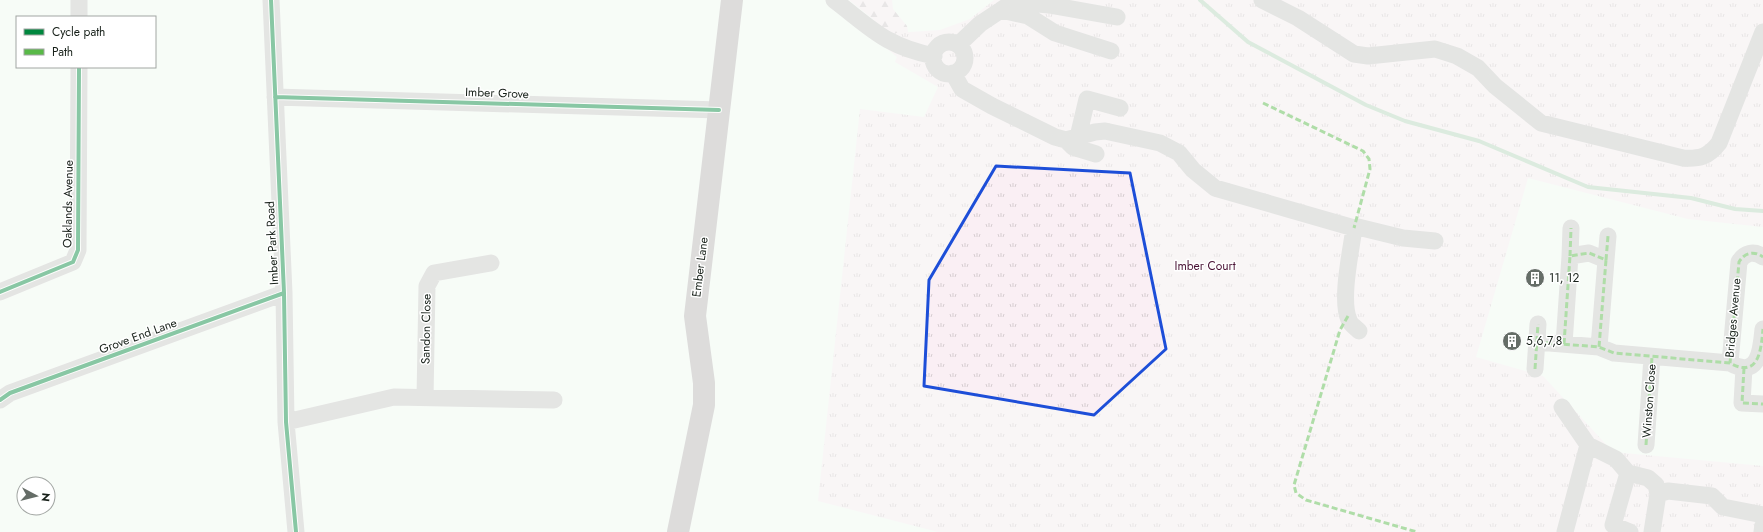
<svg xmlns="http://www.w3.org/2000/svg" width="1763" height="532" font-family="Jost,sans-serif">
  <style>
    .forest { fill: url(#forest-firs) }
    .park { fill: url(#park-tufts) }
    .lines { fill: none; stroke-linecap: round; stroke-linejoin: round }
    .stream { stroke: #bad8c0; stroke-width: 4 }
    .minor { stroke: #ccc9ca; stroke-width: 17 }
    .major { stroke: #bcb7b9; stroke-width: 22 }
    .quiet { stroke: #58b947; stroke-width: 3; stroke-dasharray: 6 3; stroke-linecap: butt }
    .cycleway-casing { stroke: #fff; stroke-width: 6 }
    .cycleway { stroke: #00873e; stroke-width: 4 }
    .marked { fill: none; stroke: #1d4ed8; stroke-width: 3; stroke-linejoin: round }
    .labels { text-anchor: middle; dominant-baseline: central; stroke-width: 3; stroke-linejoin: round; paint-order: stroke }
    .street-label { font-size: 12px; fill: #172019; stroke: #fff }
    .park-label { font-size: 12px; fill: #4a1335; stroke: #fff }
    .poi-label { font-size: 12px; fill: #172019; stroke: #fff; text-anchor: start }
  </style>
  <defs>
    <pattern id="forest-firs" width="22" height="20" patternUnits="userSpaceOnUse"><rect width="22" height="20" fill="#faeff4"/><path d="M5 1l3.5 6h-7zM16 11l3.5 6h-7z" fill="#d6cdd1"/></pattern>
    <pattern id="park-tufts" width="24" height="20" patternUnits="userSpaceOnUse"><rect width="24" height="20" fill="#faeff4"/><path d="M3 7l-1-3M5 7V3M7 7l1-3M15 17l-1-3M17 17v-4M19 17l1-3" fill="none" stroke="#d6cdd1"/></pattern>
  </defs>
  <rect width="100%" height="100%" fill="#f7fcf7"/>
  <path class="forest" d="M849,0h43l1,9 14,17 3,18 -29,-11 -7,-13z"/>
  <path class="park" d="M994,0h769v227l-75,-8 -160,-41 -52,179 67,19 70,76 150,14v66h-825l-120,-31 42,-392 64,8 14,-30 -43,-25 2,-5 -11,-9 10,-15 44,-3 30,-11z"/>
  <g class="lines">
    <path class="stream" d="M1200,0l48,42 118,63 39,16 74,20 109,46 103,11 44,11 28,2"/>
    <path class="minor" d="M271,0l13,293 2,129 10,110
      M834,0c37,28 51,46 100,56
      M1262,0l36,18 56,36 14,2 67,-7 22,7 21,12 17,18 46,37 142,35c17,1 25,-1 36,-15l44,-111
      M1009,8l29,-4 11,1 68,12
      M1001,10l27,6 27,17 56,18
      M79,17v-17
      M933 58a16 16 0 1 1 32 0a16 16 0 1 1-32 0Z
      M959,44l21,-20 30,-20
      M953,73l9,16 30,17 63,31 11,3 29,-8 10,-1 55,12 19,10 14,17 22,18 139,40c-3,23 -14,72 -5,92 1,4 7,8 10,11
      M275,97l444,13
      M1078,137l9,-38 33,9
      M1066,140l7,7 23,7
      M1354,228l4,-1 45,11 32,3
      M1570,256l1,-28
      M1606,260l2,-24
      M0,292l73,-30 5,-12 1,-183
      M1537,342l62,5 15,6 116,10c29,16 31,-13 33,-34
      M1564,344l6,-88 19,-3 17,7 -7,87
      M1730,363l9,-101c5,-9 15,-12 24,-5
      M1744,368l-2,35 21,1
      M1535,369l3,-45
      M425,398l2,-112 7,-13 57,-10
      M0,400l10,-7 274,-100
      M1562,407l26,38 -23,87
      M286,422l108,-25 160,3
      M1588,445l28,14 12,14 20,5 8,7 2,9
      M1646,445l6,-88
      M1628,473l-15,52 17,7
      M1652,532l6,-38 10,-3 44,5 11,11 40,8
      M1762,532l1,-7"/>
    <path class="major" d="M678,532l26,-127v-22l-9,-67 37,-316"/>
    <path class="quiet" d="M1263,103l100,48 6,8 1,10 -16,59
      M1570,256l1,-28
      M1606,260l2,-24
      M1348,316l-8,14 -46,155 2,8 10,7 111,32
      M1537,342l62,5 15,6 116,10c29,16 31,-13 33,-34
      M1564,344l6,-88 19,-3 17,7 -7,87
      M1730,363l9,-101c5,-9 15,-12 24,-5
      M1744,368l-2,35 21,1
      M1535,369l3,-45
      M1646,445l6,-88"/>
    <defs>
      <path id="cycleway" d="M271,0l13,293 2,129 10,110
        M275,97l444,13
        M0,292l73,-30 5,-12 1,-183
        M0,400l10,-7 274,-100"/>
    </defs>
    <use href="#cycleway" class="cycleway-casing"/>
    <use href="#cycleway" class="cycleway"/>
  </g>
  <path d="M0 0H1763V532H0ZM996,166l134,7 36,176 -72,66 -170,-29 5,-106z" fill="#f7fcf7" fill-opacity=".55" fill-rule="evenodd"/>
  <path class="marked" d="M996,166l134,7 36,176 -72,66 -170,-29 5,-106z"/>
  <defs>
    <symbol id="building-disc" viewBox="-11 -11 22 22"><circle r="9.5" fill="#656d67" stroke="#fff"/><path d="M-4-6H4V6H1V3H-1V6H-4ZM-2.5-4.3h1.7v1.8h-1.7ZM.8-4.3h1.7v1.8H.8ZM-2.5-1h1.7V.8h-1.7ZM.8-1h1.7V.8H.8Z" fill="#fff"/></symbol>
  </defs>
  <g fill-rule="evenodd">
    <use href="#building-disc" x="1524" y="267" width="22" height="22"/>
    <use href="#building-disc" x="1501" y="330" width="22" height="22"/>
  </g>
  <g class="labels">
    <g class="street-label">
      <text transform="translate(497 93) rotate(2)">Imber Grove</text>
      <text transform="translate(68 204) rotate(-89)">Oaklands Avenue</text>
      <text transform="translate(272 243) rotate(-93)">Imber Park Road</text>
      <text transform="translate(700 267) rotate(-83)">Ember Lane</text>
      <text transform="translate(1733 318) rotate(-85)">Bridges Avenue</text>
      <text transform="translate(426 329) rotate(-89)">Sandon Close</text>
      <text transform="translate(138 336) rotate(-20)">Grove End Lane</text>
      <text transform="translate(1649 401) rotate(-86)">Winston Close</text>
    </g>
    <g class="park-label">
      <text x="1205" y="266">Imber Court</text>
    </g>
    <g class="poi-label">
      <text x="1549" y="278">11, 12</text>
      <text x="1526" y="341">5,6,7,8</text>
    </g>
  </g>
  <rect x="16" y="16" width="140" height="52" fill="#ffffff" stroke="#a2a6a3"/>
  <rect x="24" y="29" width="20" height="6" fill="#00873e" stroke="#a2a6a3"/>
  <text x="52" y="36" font-size="12" fill="#172019">Cycle path</text>
  <rect x="24" y="49" width="20" height="6" fill="#58b947" stroke="#a2a6a3"/>
  <text x="52" y="56" font-size="12" fill="#172019">Path</text>
  <g transform="translate(36 496) rotate(97)"><circle r="19" fill="#ffffff" stroke="#a2a6a3"/>
  <path d="M0-3L7 15L0 10L-7 15Z" fill="#656d67"/>
  <text y="-6" font-size="11" font-weight="bold" text-anchor="middle" fill="#172019">N</text>
  </g>
</svg>
